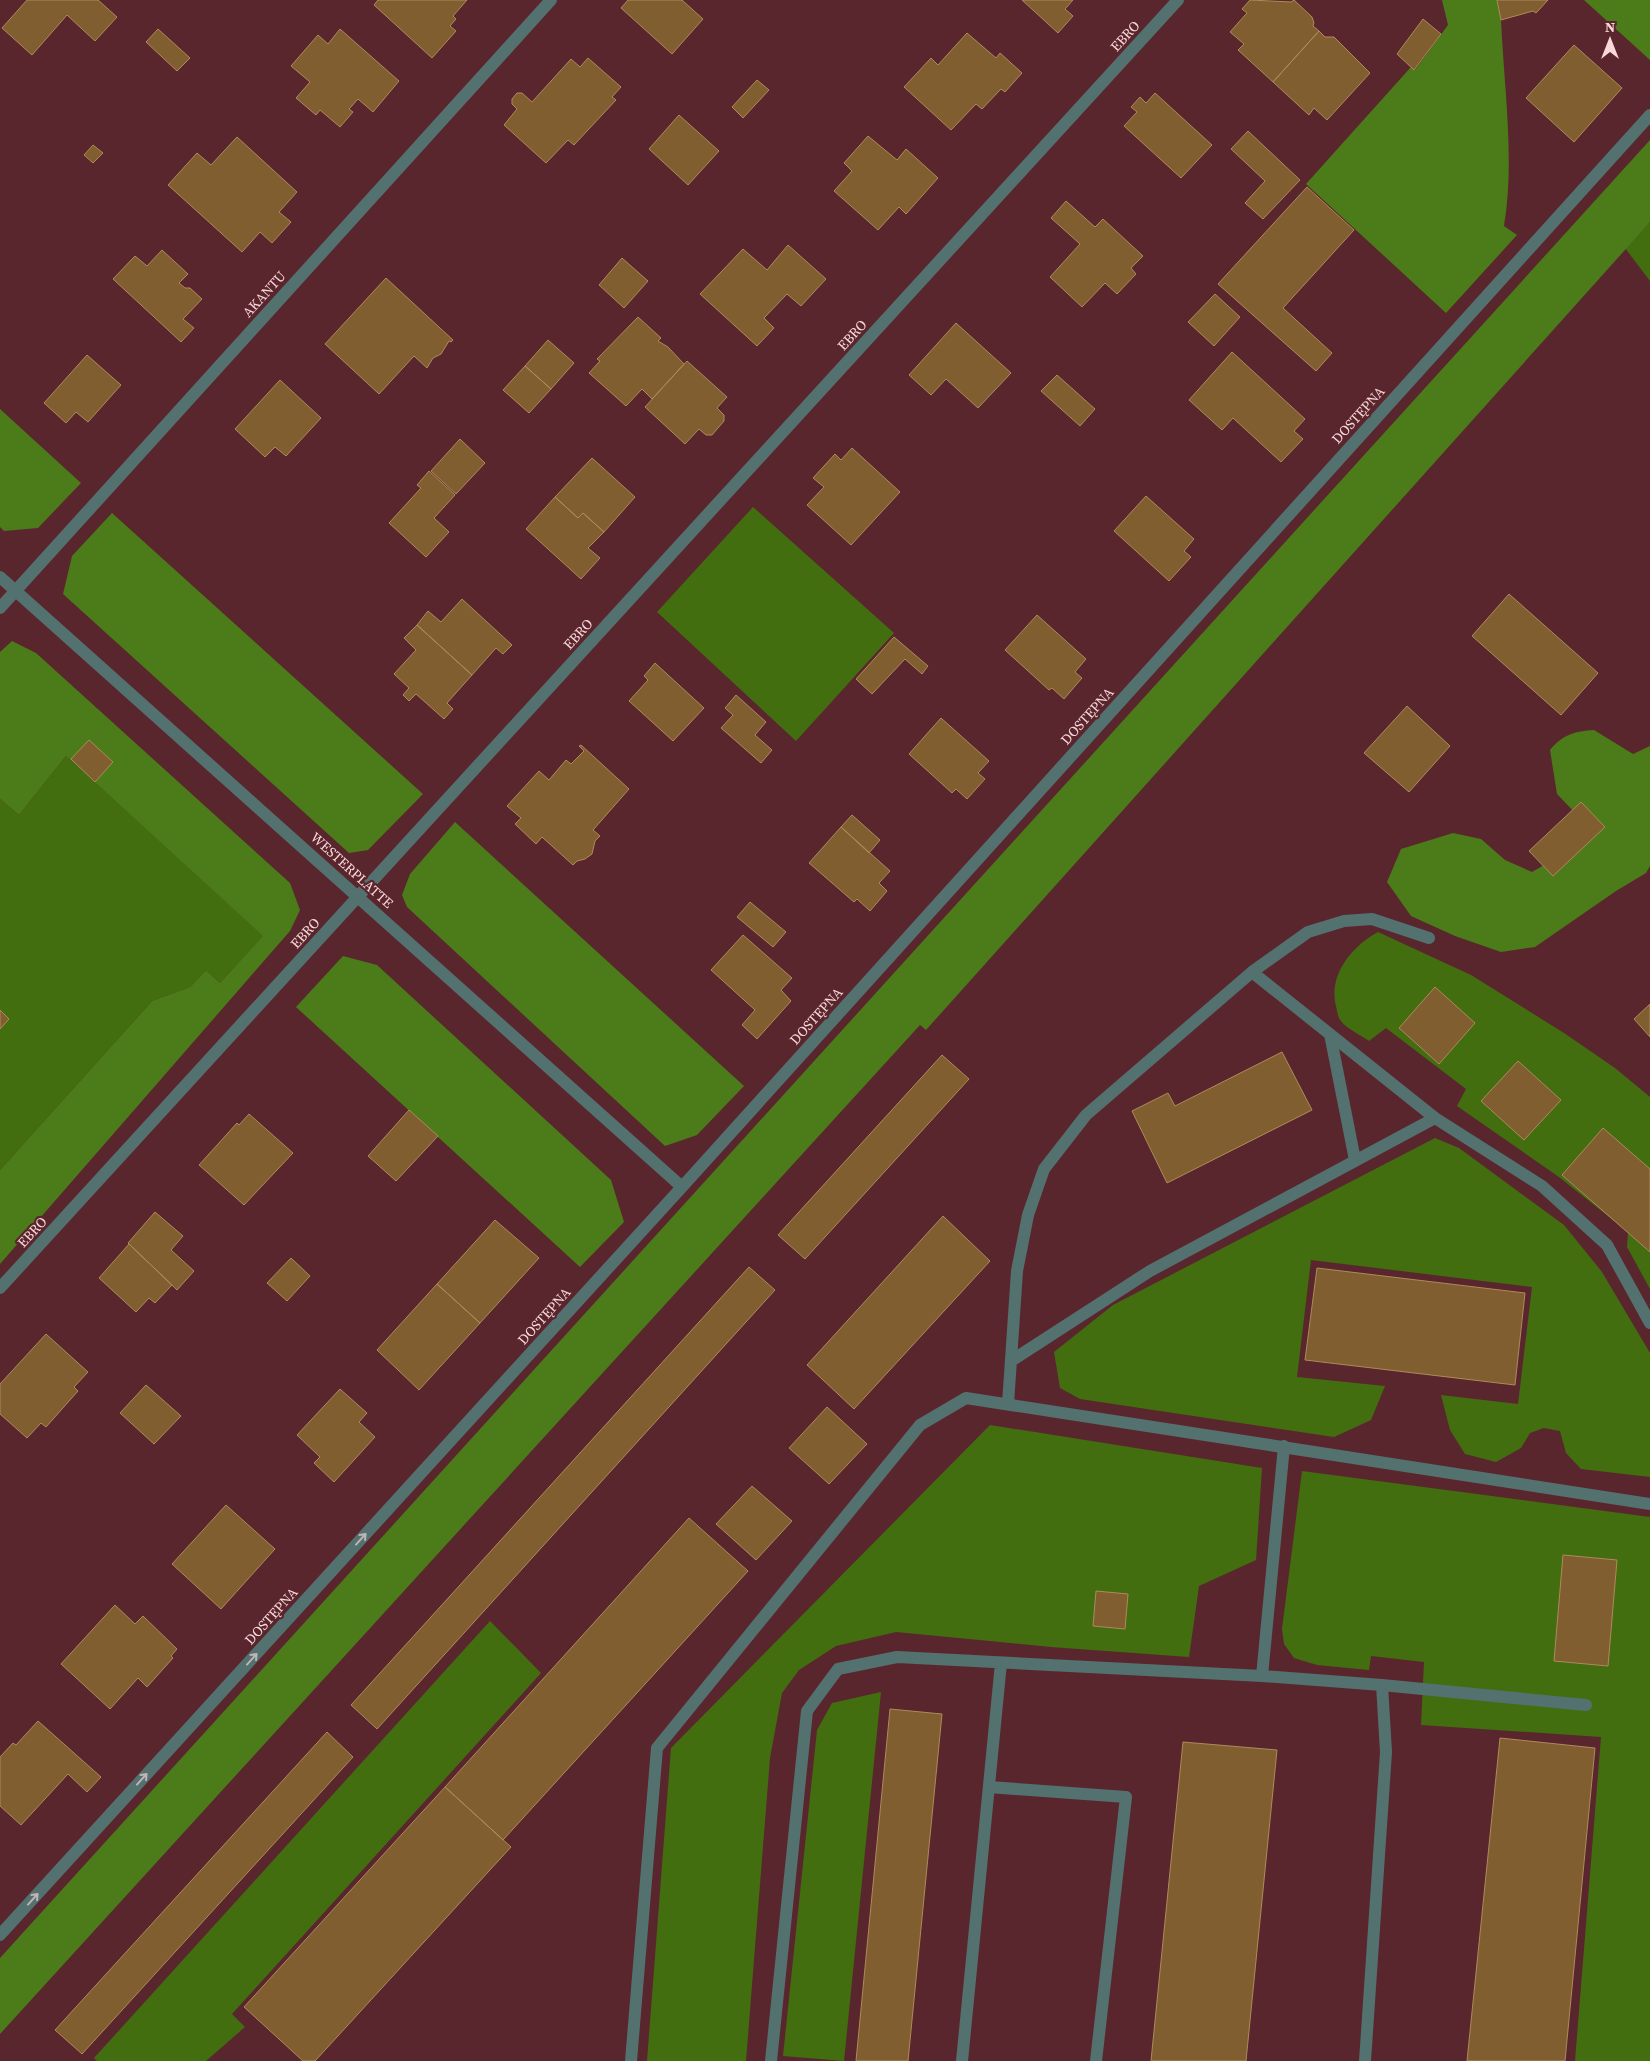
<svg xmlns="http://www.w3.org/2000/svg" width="1650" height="2061" font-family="'Source Serif 4',serif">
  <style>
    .green { fill: #426e10 }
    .forest { fill: #4c7b19 }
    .building { fill: #805e30; stroke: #ae8a5c }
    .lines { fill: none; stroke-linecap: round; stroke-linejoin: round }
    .lane { stroke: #53716f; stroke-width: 12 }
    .street { stroke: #53716f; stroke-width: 12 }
    .oneway { stroke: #c0b4b5 }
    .labels { text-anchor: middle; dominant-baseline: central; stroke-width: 4.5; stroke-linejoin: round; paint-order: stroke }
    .street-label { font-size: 14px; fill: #fad8da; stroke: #5a262e }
  </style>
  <rect width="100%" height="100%" fill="#5a262e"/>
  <path class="green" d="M1650,222v59l-25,-33z
    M753,507l141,126 -98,108 -139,-129z
    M66,756l198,180 -44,47 -14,-13 -16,17 -38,14 -152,169v-371l19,16z
    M1378,932l93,43 93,58 51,35 35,29v192l-23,-42 1,-15 -69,-55 -102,-71 9,-17 -80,-61 -17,13c-8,-6 -22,-12 -28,-20 -3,-3 -4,-10 -5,-15 -8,-31 16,-60 42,-74z
    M1435,1138l24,10 105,77 38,47 48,81v124l-69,-8 -15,-16 -6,-22 -16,-3 -14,5 -9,15 -25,14 -31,-8 -15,-24 -9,-35 77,9 14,-117 -221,-27 -14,117 88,9 -14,34 -37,17 -254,-38 -20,-11 -6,-36 59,-47z
    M990,1425l272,43 -6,92 -57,26 -10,71 -138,-10 -155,-15 -60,14 -37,24 -17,23 -12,65 -24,303h-99l24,-313z
    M1302,1471l348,46v544h-75l26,-324 -180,-12 3,-63 -53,-6 -2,14 -52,-5 -23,-7 -10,-14 -2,-15z
    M490,1621l51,52 -309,341 13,13 -39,34h-109l-3,-3z
    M881,1692l-37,369 -61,-5 34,-326 15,-27z"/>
  <path class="forest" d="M1442,0h55l4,20c3,67 14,141 3,206l13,9 -71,78 -140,-129 105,-117 4,3 33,-45z
    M1584,0h66v60z
    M1650,140v82l-724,808 -6,-5 -920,1009v-76z
    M0,409l81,74 -43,45 -34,3 -4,-4z
    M112,513l311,281 -55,56 -19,3 -286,-259 9,-38z
    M12,641l24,12 254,230 10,27 -10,21 -290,333v-94l152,-169 38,-14 16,-17 14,13 43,-47 -197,-180 -47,59 -19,-16v-147z
    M1594,730l39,24 17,-8v120l-4,7 -30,18 -81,56 -34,5 -46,-16 -44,-20 -24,-34 14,-33 52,-16 28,6 24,21 27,12 24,-14 26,-38 -25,-26 -7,-44c12,-15 25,-19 44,-20z
    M455,822l289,264 -47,49 -32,11 -258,-239 -5,-12 8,-21z
    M343,956l34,9 234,215 13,42 -44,45 -284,-260z"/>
  <path class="building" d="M27,0h71l19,17 -22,24 -28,-26 -35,40 -30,-27z
    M378,0h89l-14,16 3,3 -6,7 6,5 -24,27 -58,-53z
    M628,0h54l21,19 -31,35 -51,-46z
    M1022,0h51l-8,9 8,7 -15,17z
    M1250,0l41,2 3,-2 18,17 2,6 -1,3 6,5 -46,51 -35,-32 6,-6 -14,-12 17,-19 -5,-4z
    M1497,0h51l-12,13 -3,-2 -32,9z
    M1423,19l18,15 -27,36 -17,-16z
    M158,29l32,29 -13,13 -31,-29z
    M340,29l59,52 -26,31 -15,-13 -9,10 4,3 -13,15 -20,-17 -4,5 -20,-17 14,-16 -19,-16 27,-31 10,9z
    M1319,31l6,6h9l36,36 -43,47 -13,-12 -5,7 -36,-33z
    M967,33l29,25 4,-5 22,20 -17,19 -4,-3 -19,20 -6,-5 -25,26 -47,-43 27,-29 7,7z
    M1574,45l48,43 -48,54 -48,-44z
    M588,58l33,29 -9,10 4,3 -42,45 -6,-5 -22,23 -42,-38 13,-16 -5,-5v-5l5,-6h5l10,9 39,-43 9,8z
    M757,80l12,10 -26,28 -11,-11z
    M1155,93l57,52 -31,33 -57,-52 13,-14 -6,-5 9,-10 6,6z
    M679,115l40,36 -31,34 -39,-36z
    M1248,131l52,49 -37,39 -18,-16 20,-22 -34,-32z
    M868,136l29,24 9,-11 32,29 -32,36 -7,-7 -21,23 -44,-39 18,-20 -8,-8z
    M237,137l60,55 -18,20 12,10 -19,21 -12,-11 -18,20 -74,-67 29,-32 14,12z
    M93,145l10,8 -10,10 -9,-8z
    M1307,187l47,43 -71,78 49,45 -16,18 -98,-87z
    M1066,201l29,26 8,-8 40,37 -12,12 5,6 -19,20 -12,-11 -23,24 -32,-30 30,-33 -29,-26z
    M788,245l38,34 -25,27 -14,-12 -23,24 10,10 -17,18 -57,-52 43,-45 24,21z
    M162,250l26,24 -9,9 6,5h5l12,11 -19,20 11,9 -13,14 -68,-63 22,-23 12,10z
    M622,258l26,23 -24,27 -25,-23z
    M386,278l67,62 -2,2 -2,-1 -8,13 -8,4 -6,10 -13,-12 -35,38 -54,-50z
    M1215,294l25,23 -26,29 -26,-24z
    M638,317l23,21 -3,3 10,6 16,17 -32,35 -10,-10 -16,17 -37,-33 11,-12 -3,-2z
    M956,323l55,50 -33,35 -32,-29 -15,16 -22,-20z
    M548,340l26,23 -23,26 -26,-23z
    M1232,352l73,67 -11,12 9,8 -22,23 -48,-44 -11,12 -33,-30z
    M87,355l34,30 -33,37 -12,-10 -10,11 -22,-20z
    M687,361l40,36 -10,11 7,7v6l-12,14h-6l-7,-6 -14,15 -40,-37z
    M525,366l26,23 -22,24 -26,-23z
    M1057,375l38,34 -15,17 -39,-35z
    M280,380l41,38 -35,38 -11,-9 -10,10 -30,-28z
    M460,439l25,24 -29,31 -25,-23z
    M852,448l48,44 -49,53 -44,-40 17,-18 -11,-9 22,-24 6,6z
    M592,458l43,39 -31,35 -21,-19 -5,5 -23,-21z
    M429,471l26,24 -21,23 15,14 -23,25 -37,-34 32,-35 -4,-3z
    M1146,496l48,43 -10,12 7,6 -22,24 -55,-50z
    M555,497l23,21 5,-5 21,19 -16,16 12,10 -19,21 -55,-50z
    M1509,594l89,79 -37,42 -89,-79z
    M462,599l50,46 -9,9 -7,-6 -24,27 -55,-50 11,-14 13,11z
    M1037,615l49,44 -11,13 7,6 -18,21 -12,-11 -3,2 -44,-40z
    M417,625l55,50 -25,28 6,6 -9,10 -28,-25 -7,7 -6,-6 6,-7 -15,-14 22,-24 -12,-12z
    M894,637l34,29 -6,8 -17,-15 -33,35 -16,-15z
    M655,663l49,45 -31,33 -44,-40 19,-21 -4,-4z
    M736,695l30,27 -11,13 17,15 -11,13 -40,-35 12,-13 -8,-7z
    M1407,706l43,40 -41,46 -45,-39z
    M941,718l48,43 -11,12 7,6 -18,20 -11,-10 -4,4 -43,-39z
    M89,740l24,22 -18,20 -24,-23z
    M581,745l48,44 -36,41 7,6 -5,5 -3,13 -7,5 -8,2 -4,4 -31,-28 -6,7 -21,-20 6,-6 -14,-12 32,-35 10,9 17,-20 5,4 13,-13 -5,-5z
    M1581,802l24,25 -52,49 -24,-25z
    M852,815l28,25 -11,13 -28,-26z
    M841,827l49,44 -11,12 8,8 -17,20 -13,-12 -3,3 -45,-39z
    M750,902l36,30 -13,15 -36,-30z
    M743,935l49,43 -11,12 10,11 -34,38 -15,-14 13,-15 -44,-40z
    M1435,987l40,36 -36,41 -40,-36z
    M1650,1004v33l-16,-18z
    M0,1010l9,9 -9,10z
    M1282,1052l30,58 -145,73 -35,-72 36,-18 7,13z
    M942,1055l27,24 -164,180 -27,-24z
    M1518,1061l43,39 -37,40 -43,-39z
    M409,1110l29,26 -42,45 -28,-25z
    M249,1114l44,39 -49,52 -45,-40 38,-42 2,2z
    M1603,1128l47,41v83l-88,-77z
    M155,1212l28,24 -12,14 23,21 -17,19 -49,-47z
    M943,1216l47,45 -136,148 -47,-44z
    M495,1220l44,38 -59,65 -43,-39z
    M129,1244l43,41 -17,18 -6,-5 -13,14 -37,-34z
    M291,1258l19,18 -23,25 -20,-18z
    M749,1267l26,23 -398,439 -26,-24z
    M1317,1268l208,25 -10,92 -210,-25z
    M437,1284l43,39 -61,67 -42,-40z
    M46,1334l42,38 -14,15 4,4 -32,36 -5,-4 -14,15 -27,-24v-30z
    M146,1385l35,31 -27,28 -34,-31z
    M340,1389l27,24 -8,9 16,15 -41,45 -20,-19 6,-6 -23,-22z
    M827,1407l40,37 -38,40 -40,-36z
    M752,1486l40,35 -36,39 -40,-36z
    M226,1505l49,44 -54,60 -49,-45z
    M689,1518l59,53 -245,269 -58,-53z
    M1563,1555l54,5 -9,106 -54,-5z
    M1096,1591l32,3 -3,35 -32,-3z
    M115,1605l20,19 8,-8 34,33 -6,7 2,2 -26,29 -9,-9 -28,31 -49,-45z
    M890,1709l52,5 -34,347h-52z
    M38,1721l63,56 -14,15 -19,-18 -47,51 -21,-19v-49l13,-14 3,2z
    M327,1732l26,25 -271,297 -27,-24z
    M1500,1738l95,10 -30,313h-98z
    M1183,1742l94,8 -31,311h-95z
    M445,1787l66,60 -196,214h-12l-59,-54z"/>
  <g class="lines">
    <path class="lane" d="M1252,972l183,146
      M1330,1034l25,126
      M1011,1361l139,-90 285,-153 107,68 65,59 43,78
      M1008,1404l9,-133 11,-56 16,-46 42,-54 166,-143 56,-40 36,-11 28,-2 57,19
      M1262,1676l120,9 204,20
      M989,1787l137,10 -30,264
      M631,2061l26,-313 263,-323 46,-27 684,106
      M771,2061l36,-350 31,-42 59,-12 365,19 22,-230
      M962,2061l39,-398
      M1365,2061l21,-309 -4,-67"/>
    <path class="street" d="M0,577l682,610
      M0,608l551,-608
      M0,1288l1178,-1288
      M0,1935l682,-748 968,-1072"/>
  </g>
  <defs><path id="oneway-shaft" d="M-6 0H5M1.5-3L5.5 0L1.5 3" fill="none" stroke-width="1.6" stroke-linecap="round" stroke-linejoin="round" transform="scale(1.25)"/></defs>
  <g class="oneway">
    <use href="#oneway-shaft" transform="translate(361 1539) rotate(-48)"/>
    <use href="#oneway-shaft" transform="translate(252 1659) rotate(-48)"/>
    <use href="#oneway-shaft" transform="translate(142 1779) rotate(-48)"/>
    <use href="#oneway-shaft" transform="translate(33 1899) rotate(-48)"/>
  </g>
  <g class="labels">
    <g class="street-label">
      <text transform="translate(1125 36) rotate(-48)">EBRO</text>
      <text transform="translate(264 294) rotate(-48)">AKANTU</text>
      <text transform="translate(852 335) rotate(-48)">EBRO</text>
      <text transform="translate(1358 415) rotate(-48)">DOSTĘPNA</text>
      <text transform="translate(578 634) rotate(-48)">EBRO</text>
      <text transform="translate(1087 716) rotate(-48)">DOSTĘPNA</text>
      <text transform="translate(352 870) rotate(42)">WESTERPLATTE</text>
      <text transform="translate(305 933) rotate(-48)">EBRO</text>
      <text transform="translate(816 1016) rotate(-48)">DOSTĘPNA</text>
      <text transform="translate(32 1232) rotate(-47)">EBRO</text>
      <text transform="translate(544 1316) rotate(-48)">DOSTĘPNA</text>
      <text transform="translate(271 1616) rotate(-48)">DOSTĘPNA</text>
    </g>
  </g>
  <g transform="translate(1610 40)" stroke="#5a262e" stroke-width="4" paint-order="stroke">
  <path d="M0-4L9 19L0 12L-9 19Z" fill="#fad8da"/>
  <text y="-8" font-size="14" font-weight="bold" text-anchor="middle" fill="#fad8da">N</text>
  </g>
</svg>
